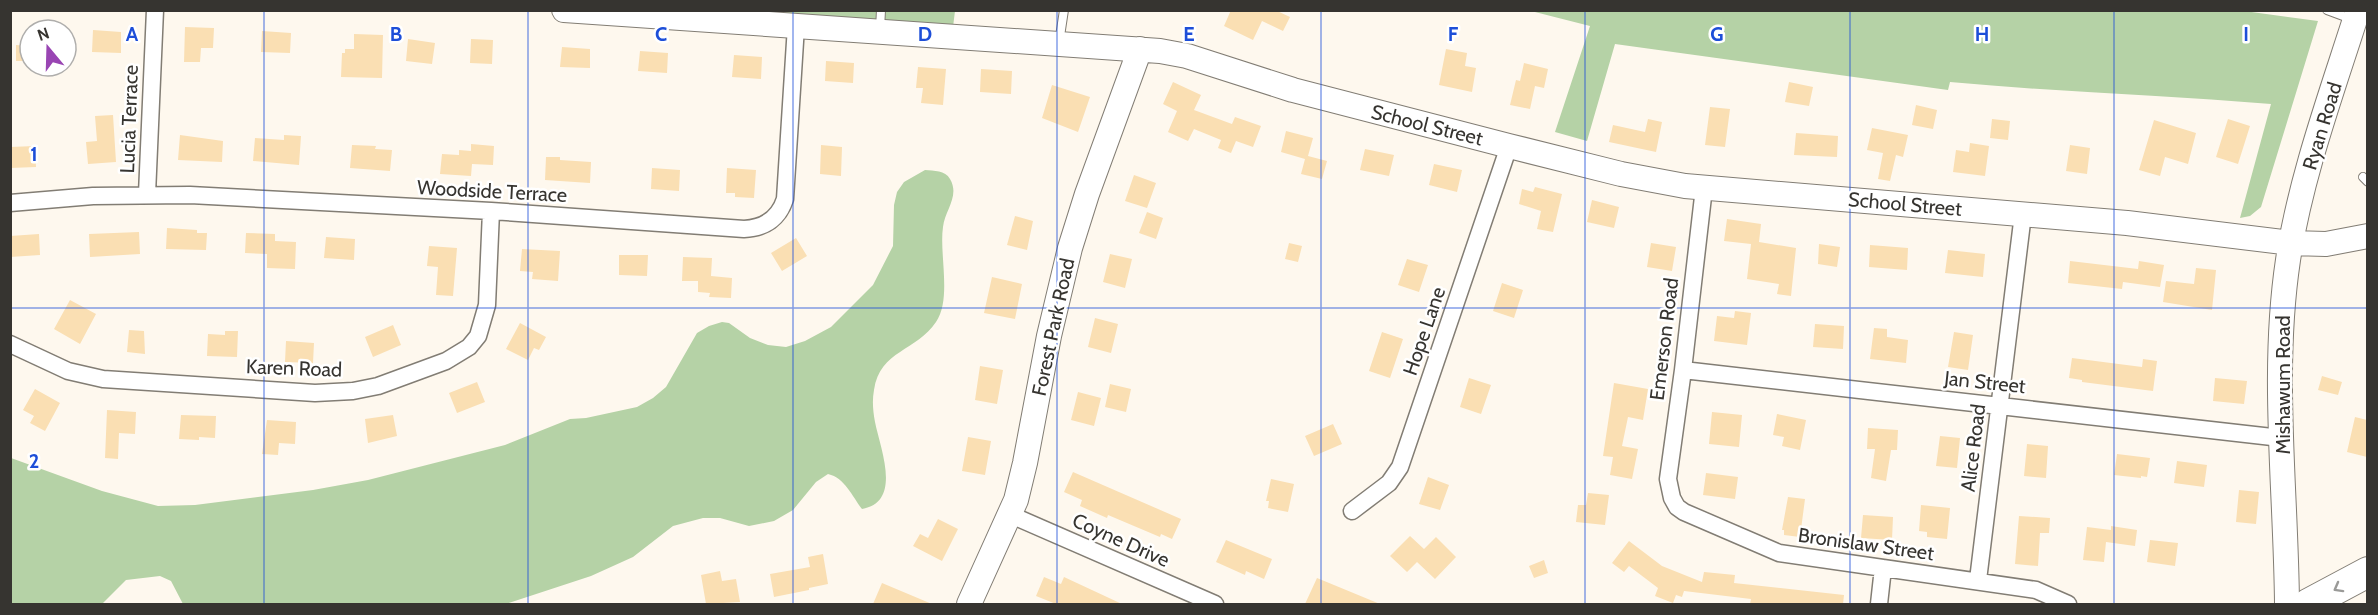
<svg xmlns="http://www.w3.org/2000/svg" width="2378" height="615" font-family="Cabin,sans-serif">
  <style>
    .green { fill: #b5d2a6 }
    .building { fill: #fadfb3 }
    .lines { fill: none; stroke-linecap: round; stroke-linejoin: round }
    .lane-casing { stroke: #827d74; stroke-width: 10 }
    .street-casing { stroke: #827d74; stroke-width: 19 }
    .secondary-casing { stroke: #827d74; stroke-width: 26 }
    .highway-casing { stroke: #827d74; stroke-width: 32 }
    .lane { stroke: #fff; stroke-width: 8 }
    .street { stroke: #fff; stroke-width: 16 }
    .secondary { stroke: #fff; stroke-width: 24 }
    .highway { stroke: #fff; stroke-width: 30 }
    .oneway { stroke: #9a9a98 }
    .grid { fill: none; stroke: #1d4ed8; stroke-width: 1.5; stroke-opacity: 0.55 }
    .labels { text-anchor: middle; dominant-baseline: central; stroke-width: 5; stroke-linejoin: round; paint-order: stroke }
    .street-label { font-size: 20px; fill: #363430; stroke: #fff }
    .grid-label { font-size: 20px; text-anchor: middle; font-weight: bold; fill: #1d4ed8; stroke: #fff; stroke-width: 5; stroke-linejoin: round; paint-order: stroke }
  </style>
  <rect width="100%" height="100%" fill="#fef8ee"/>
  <path class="green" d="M2237,10l81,11 -57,186 -11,9 -10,2 31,-114c-107,-9 -214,-12 -321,-22l-2,8 -333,-46 -28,97 -32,-9 35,-106 -59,-15z
    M744,11h211l-2,16z
    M925,170c9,1 20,0 25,9 10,17 -5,31 -7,48 -4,27 9,72 -7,95 -19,29 -56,28 -62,68 -2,11 -1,21 1,32 5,26 28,80 -13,87 -10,-13 -17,-31 -34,-35l-12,8 -23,28 -19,11 -25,5 -29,-8h-17l-30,8 -40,31 -42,19 -85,28h-323l-12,-23 -11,-5 -34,4 -24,24h-91v-146l91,33 56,15 37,-1 118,-15 55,-10 137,-35 65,-26 16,-1 51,-11 16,-9 13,-11 31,-54 12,-7 13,-4 7,1 21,15 18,7 18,2 19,-6 26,-14 42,-42 20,-39 1,-41 3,-13 7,-10z"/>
  <path class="building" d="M1231,10h44l15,7 -7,14 -21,-10 -9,19 -29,-14z
    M185,27l29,1 -1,20h-12l-1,14h-16z
    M93,30l28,2v21l-29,-1z
    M262,31l29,2 -1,20 -29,-1z
    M354,34l29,1 -1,43 -41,-1 1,-24h3v-4h9z
    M408,39l27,4 -3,21 -26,-3z
    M471,39l22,1 -1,24 -22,-1z
    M16,45l14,1v15h-14z
    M562,47l28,2v19l-30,-1z
    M1446,49l21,4 -2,13 11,2 -4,24 -33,-7z
    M640,51l28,2 -1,20 -29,-2z
    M734,55l28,2 -1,22 -29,-2z
    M826,61l28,2 -1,20 -28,-2z
    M1524,63l24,6 -4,19 -9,-2 -5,23 -20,-4 6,-25 4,1z
    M918,67l28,2 -3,36 -22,-2 2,-15h-7z
    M981,69l31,2 -1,23 -31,-2z
    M1173,82l28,13 -7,15 38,14 3,-7 26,9 -8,21 -17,-6 -5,12 -13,-5 3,-8 -27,-11 -6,12 -20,-9 9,-21 -14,-7z
    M1789,82l24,5 -4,19 -24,-4z
    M1052,85l38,12 -12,35 -36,-14z
    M1916,105l21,5 -4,19 -21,-4z
    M1710,107l20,2 -5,38 -20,-2z
    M113,115l3,47 -28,2 -2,-22 11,-1 -2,-25z
    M1648,119l14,3 -6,30 -47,-10 4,-17 32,7z
    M1992,119l18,2 -2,19 -18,-2z
    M2228,119l22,7 -12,38 -22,-7z
    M2154,120l42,13 -8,31 -23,-7 -5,19 -21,-6z
    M1872,128l36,7 -5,22 -7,-2 -6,26 -12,-2 5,-26 -16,-3z
    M1286,131l27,7 -5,18 19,5 -5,18 -21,-5 4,-15 -24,-7z
    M1796,133l42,3 -1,21 -43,-2z
    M180,135l43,6 -1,21 -44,-2z
    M284,135l17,1 -2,29 -46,-4 2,-23 29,2z
    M1970,143l19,3 -4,30 -32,-4 3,-22 13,2z
    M471,144l23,2 -1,19 -21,-1 -1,12 -31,-2 2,-20 17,1v-5l12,1z
    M352,145l24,1 -1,3 17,1 -2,21 -40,-3z
    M821,145l21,2 -1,29 -21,-2z
    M2070,145l20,3 -3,26 -21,-3z
    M35,146l1,21 -26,1v-21z
    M1365,149l29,6 -5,21 -29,-6z
    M546,157h14v3l31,2 -1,21 -45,-3z
    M1434,164l28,6 -5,22 -28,-7z
    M652,168l28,2 -1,21 -28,-2z
    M727,168l29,2 -2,28 -19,-1v-4h-9z
    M1134,175l22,8 -9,25 -22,-7z
    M1535,187l27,7 -9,38 -16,-3 4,-18 -22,-7 3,-15 11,3z
    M1592,200l27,7 -5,21 -27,-6z
    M1147,212l16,6 -7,21 -17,-6z
    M1015,216l18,5 -6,29 -20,-5z
    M1727,219l34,5 -2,18 37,6 -5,48 -14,-2 2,-10 -32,-5 4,-35 -27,-3z
    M167,228l30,2v3h10l-1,17 -40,-1z
    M139,232l1,22 -50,3 -1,-23z
    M246,233l29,1v7l21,1 -1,27 -28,-1v-14l-22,-1z
    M39,234l1,21 -30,2v-21z
    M326,237l29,2 -1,21 -30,-2z
    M796,238l11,18 -25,15 -11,-18z
    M1289,243l13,3 -4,16 -13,-3z
    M1651,243l25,4 -4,24 -25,-4z
    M1819,244l21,3 -3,20 -19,-3z
    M1870,245l38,3 -1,22 -38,-3z
    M429,246l28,2 -4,48 -17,-1 2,-28 -11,-1z
    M522,249l38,2 -2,30 -26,-2 1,-7 -13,-1z
    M1948,250l37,4 -2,23 -38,-4z
    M1110,254l22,5 -7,29 -22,-6z
    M619,255h29l-1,21 -28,-1z
    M683,257l29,1 -1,18 21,2 -1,20 -22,-1 1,-4 -12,-1v-11h-16z
    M1407,259l21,6 -9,27 -21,-7z
    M2070,261l68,8 1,-8 25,4 -4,22 -37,-5 -1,7 -54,-6z
    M2196,268l20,2 -4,40 -49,-8 3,-21 28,3z
    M992,277l30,7 -7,35 -31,-6z
    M1502,283l21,7 -9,28 -21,-7z
    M70,300l26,14 -16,30 -26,-15z
    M1735,311l16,2 -4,32 -33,-4 3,-25 17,2z
    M1095,318l23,6 -7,29 -23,-6z
    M520,323l26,14 -7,13 -5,-2 -6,12 -22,-11z
    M1815,324l29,2 -1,23 -30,-2z
    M393,325l8,20 -28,12 -8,-20z
    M1874,328l13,1v8l21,3 -2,23 -36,-4z
    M129,330l15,1 1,23 -18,-2z
    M225,331h13l-1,26 -30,-1 1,-22 17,1z
    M1382,332l21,7 -13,39 -21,-7z
    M1954,332l19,3 -5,35 -20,-3z
    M286,341l28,2 -1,20 -28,-1z
    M2072,358l70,9 1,-8 14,2 -4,30 -71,-9v-2l-13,-2z
    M980,366l23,4 -6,34 -22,-4z
    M2322,376l20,6 -4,13 -20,-5z
    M1469,378l22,7 -10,29 -21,-7z
    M2215,378l32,3 -3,23 -31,-3z
    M477,382l8,20 -28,11 -8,-20z
    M1614,383l34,6 -5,31 -15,-3 -6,29 16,3 -6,30 -22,-4 3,-18 -10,-1z
    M1110,384l21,5 -5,23 -21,-5z
    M35,389l25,14 -15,28 -15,-8 4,-7 -11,-6z
    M1078,392l23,6 -7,28 -23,-6z
    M107,410l29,2 -1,22 -16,-1 -1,26 -13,-1z
    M1712,412l30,3 -3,32 -30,-3z
    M1777,414l29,6 -6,30 -18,-4 2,-9 -11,-2z
    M181,415l35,1 -1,22 -16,-1v3l-20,-1z
    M393,415l4,21 -29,7 -3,-24z
    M2355,417l12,3v37l-20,-5z
    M267,420l29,2 -1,22 -16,-1 -1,12 -16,-1z
    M1333,424l9,20 -28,12 -9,-20z
    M1868,428l30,2 -1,20h-6l-5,31 -15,-3 4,-29h-8z
    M1940,436l20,2 -3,30 -21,-2z
    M968,437l23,4 -6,34 -23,-4z
    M2027,444l21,2 -2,32 -22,-2z
    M2117,454l33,4 -3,19 -6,-1v2l-27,-3z
    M2177,461l30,4 -3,22 -30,-4z
    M1073,472l108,47 -9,20 -11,-5 -1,3 -52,-22 -1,3 -27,-12 2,-6 -18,-8z
    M1706,473l32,4 -3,22 -32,-4z
    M1428,477l21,8 -9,25 -21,-6z
    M1271,479l23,5 -6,28 -20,-4 1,-7h-3z
    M2239,490l20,2 -3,32 -20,-2z
    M1588,493l21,2 -4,30 -29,-3 2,-17h8z
    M1788,497l17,2 -5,38 -16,-2v-5h-2z
    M1921,505l29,3 -3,31 -20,-2v-5l-8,-1z
    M1863,515l30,2 -1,23 -31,-2z
    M2019,516l31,2 -1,15h-9l-2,33 -23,-2z
    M938,519l20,10 -16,32 -29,-15 7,-12 8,4z
    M2111,526l26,4 -2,16 -29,-4 -2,20 -21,-2 4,-33 24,3z
    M1410,536l14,13 12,-12 20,20 -21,22 -18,-17 -10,10 -17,-16z
    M1226,540l46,19 -8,20 -18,-8 -1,4 -29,-13z
    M2150,540l28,3 -3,23 -28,-4z
    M1629,541l33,25 40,16 2,-10 31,3 -1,8 110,12 -1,9h-93l1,-5 -67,-8 -2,6 -6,-2 -3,8 -18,-7 3,-8 -29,-22 -5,6 -12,-9z
    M823,554l5,30 -19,4v2l-35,7 -4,-23 40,-7 -2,-10z
    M1544,560l4,13 -14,5 -5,-12z
    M720,571l2,10 14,-2 4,23 -34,2 -5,-29z
    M1044,577l17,7 3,-7 58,27h-66l-20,-8z
    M1317,578l63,26h-75z
    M882,583l50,21h-59z"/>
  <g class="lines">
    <defs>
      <path id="lane" d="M2327,10l27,10
        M880,29l1,-19
        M1059,43l5,-33
        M2363,177l5,5"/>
      <path id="street" d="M1704,188l-21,182 -15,109 4,19 5,9 7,5 95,41 257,37 32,14
        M147,194l8,-184
        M10,203l83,-7 97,-1 301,16 253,18c21,-1 35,-11 41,-30l11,-173
        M10,344l58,27 35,8 212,14 38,-2 25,-5 68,-25 23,-14 9,-11 9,-31 4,-94
        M1683,370l598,68
        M1352,511l37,-28 11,-16 109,-321
        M1011,515l204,89
        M1978,580l45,-366
        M1879,604l4,-36"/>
      <path id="secondary" d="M564,10l596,41 27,5 106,34 216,56 112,28 64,12 442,37 164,20 35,1 42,-8
        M969,604l47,-104 9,-37 24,-127 21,-88 17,-54 53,-145
        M2287,604c-1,-114 -16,-231 1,-344 13,-85 44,-168 70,-250"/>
      <path id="highway" d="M2308,604l60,-32"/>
    </defs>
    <use href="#lane" class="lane-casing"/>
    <use href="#street" class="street-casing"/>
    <use href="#secondary" class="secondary-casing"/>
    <use href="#highway" class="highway-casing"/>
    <use href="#lane" class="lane"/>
    <use href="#street" class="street"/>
    <use href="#secondary" class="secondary"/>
    <use href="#highway" class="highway"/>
  </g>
  <defs><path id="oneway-chevron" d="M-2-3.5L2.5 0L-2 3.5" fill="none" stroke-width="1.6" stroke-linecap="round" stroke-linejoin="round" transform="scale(1.5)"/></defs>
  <use class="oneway" href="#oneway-chevron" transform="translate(2338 588) rotate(151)"/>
  <path class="grid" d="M264,10v594M528,10v594M793,10v594M1057,10v594M1321,10v594M1585,10v594M1850,10v594M2114,10v594M10,308h2358"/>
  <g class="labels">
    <g class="street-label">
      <text transform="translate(129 119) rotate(-88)">Lucia Terrace</text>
      <text transform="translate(1427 125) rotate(14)">School Street</text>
      <text transform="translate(2322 126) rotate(-73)">Ryan Road</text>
      <text transform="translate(492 191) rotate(3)">Woodside Terrace</text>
      <text transform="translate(1905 204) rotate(5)">School Street</text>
      <text transform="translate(1053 327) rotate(-78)">Forest Park Road</text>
      <text transform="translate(1424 331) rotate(-71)">Hope Lane</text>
      <text transform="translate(1664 339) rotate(-83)">Emerson Road</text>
      <text transform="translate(294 368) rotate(2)">Karen Road</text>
      <text transform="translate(1985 382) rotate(6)">Jan Street</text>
      <text transform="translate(2283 385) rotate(-90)">Mishawum Road</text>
      <text transform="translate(1973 448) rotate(-83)">Alice Road</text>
      <text transform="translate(1121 540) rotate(24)">Coyne Drive</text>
      <text transform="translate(1866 544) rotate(8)">Bronislaw Street</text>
    </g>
  </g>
  <g class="grid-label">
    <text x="132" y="41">A</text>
    <text x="396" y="41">B</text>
    <text x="661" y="41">C</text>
    <text x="925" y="41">D</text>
    <text x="1189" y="41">E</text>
    <text x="1453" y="41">F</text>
    <text x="1717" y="41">G</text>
    <text x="1982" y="41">H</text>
    <text x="2246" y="41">I</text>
    <text x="34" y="161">1</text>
    <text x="34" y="468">2</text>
  </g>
  <rect width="2378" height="615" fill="none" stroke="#363430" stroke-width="24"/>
  <g transform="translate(48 48) rotate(341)"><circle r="28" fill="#ffffff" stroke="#afaeac" stroke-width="1.5"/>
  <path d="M0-4.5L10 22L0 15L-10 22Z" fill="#9945b3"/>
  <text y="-9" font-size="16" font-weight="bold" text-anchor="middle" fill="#363430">N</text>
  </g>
</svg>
